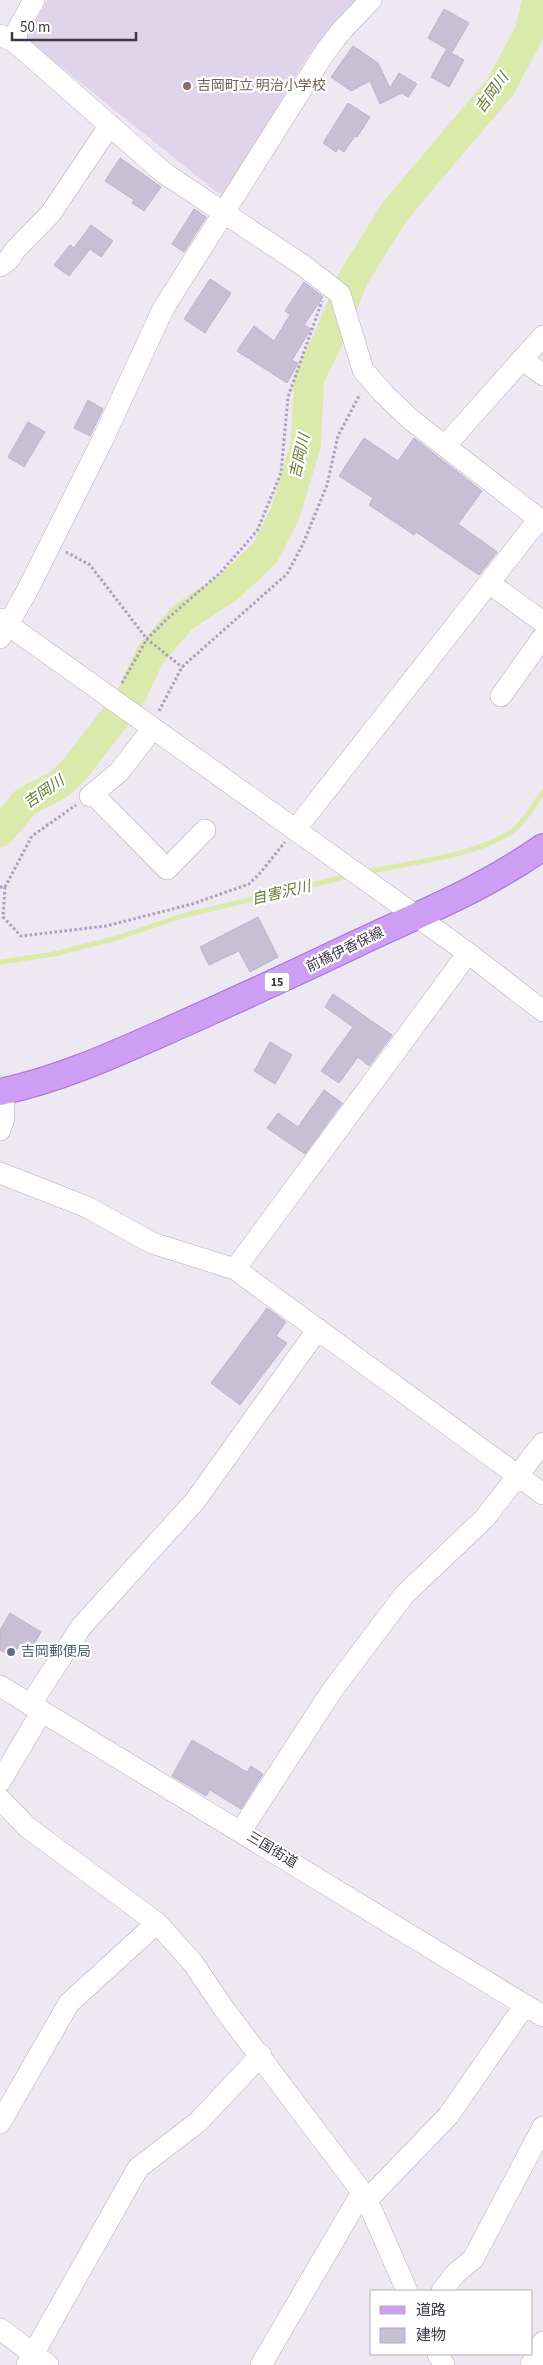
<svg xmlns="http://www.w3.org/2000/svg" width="543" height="2365" font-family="'Source Sans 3','Noto Sans JP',sans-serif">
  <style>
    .education { fill: #dfd4ea }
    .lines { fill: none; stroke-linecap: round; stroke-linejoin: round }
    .stream { stroke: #dbe9ab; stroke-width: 5 }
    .river { stroke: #dbe9ab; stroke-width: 30 }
    .building { fill: #c7bfd3; stroke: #beb3cd }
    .minor-casing { stroke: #b6afc0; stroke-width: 22 }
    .major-casing { stroke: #a571d8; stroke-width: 28 }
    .path { stroke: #ac9ebd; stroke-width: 3; stroke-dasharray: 2.5 2.5; stroke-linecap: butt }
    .minor { stroke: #fff; stroke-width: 21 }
    .major { stroke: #cc9ff4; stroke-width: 26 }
    .education-dot { fill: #8d6e63; stroke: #fff; stroke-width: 2 }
    .service-dot { fill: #5c6f8a; stroke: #fff; stroke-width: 2 }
    .labels { text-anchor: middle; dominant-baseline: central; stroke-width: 4.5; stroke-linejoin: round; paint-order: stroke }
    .shield { fill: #fff; stroke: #77747d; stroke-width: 1 }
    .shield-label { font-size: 12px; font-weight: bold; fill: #3d3845 }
    .education-label { font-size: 14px; fill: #785e54; stroke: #fff; text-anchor: start }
    .street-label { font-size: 14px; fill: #3d3845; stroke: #fff }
    .service-label { font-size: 14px; fill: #4e5e75; stroke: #fff; text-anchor: start }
    .water-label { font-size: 15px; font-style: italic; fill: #68792e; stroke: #fff }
  </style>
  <rect width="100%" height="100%" fill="#ede8f2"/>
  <path class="education" d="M47,0h312l-50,54 -86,143 -197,-158z"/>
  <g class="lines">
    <path class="stream" d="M367,872c44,-10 113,-16 148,-43 11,-9 20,-26 28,-37
      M0,962l54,-8 63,-16 65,-22 167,-40"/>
    <path class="river" d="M0,832l25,-30 33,-17 17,-16 55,-71 20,-43 33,-38 46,-30 36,-34 20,-39 21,-70 3,-65 19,-39 26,-63 41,-66 106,-125 29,-55 7,-31"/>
  </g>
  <path class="building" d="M444,9l25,14 -17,29 -24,-14z
    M353,46l25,17 12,25 9,-15 18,11 -9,13 -6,-4 -22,11 -10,-23 -19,10 -20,-14z
    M446,50l18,10 -15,27 -18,-10z
    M348,103l22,14 -13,20 -2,-1 -11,16 -6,-4 -2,4 -13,-9z
    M120,158l41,29 -17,24 -12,-8 2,-3 -29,-19z
    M194,209l12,8 -22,35 -12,-8z
    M91,225l22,16 -12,16 -11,-8 -21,27 -15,-11 16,-20 4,3z
    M210,279l21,14 -26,40 -21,-14z
    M304,282l19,15 -19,28 7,4 -19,31 6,3 -11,20 -50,-32 17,-25 20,15 16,-26 -5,-4z
    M88,400l15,9 -13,27 -16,-8z
    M28,422l17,10 -21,35 -16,-10z
    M364,438l34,23 16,-23 68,53 -24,33 39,28 -18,23 -63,-43 -2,3 -45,-30 4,-7 -34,-22z
    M258,917l20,40 -28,15 -11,-21 -30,14 -9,-18z
    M333,994l59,41 -23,31 -11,-9 -19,26 -18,-12 32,-44 -28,-20z
    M270,1042l22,13 -17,29 -21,-13z
    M324,1090l18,13 -37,51 -38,-26 11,-15 20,14z
    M267,1308l19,14 -10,14 11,7 -47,62 -29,-22z
    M10,1613l31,19 -11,19 -10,-7 -8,13 -12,-7v-20z
    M192,1740l55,32 4,-6 12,8 -22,35 -31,-19 -4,6 -34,-20z"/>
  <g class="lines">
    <defs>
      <path id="minor" d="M0,35l16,8 148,130 140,93 36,28 23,76 21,24 26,25 133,103
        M16,43l1,-12 17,-31
        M0,266l8,-6 8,-11 35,-36 59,-88
        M522,359l21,16
        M445,446l98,-110
        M489,583l54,39
        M0,619l468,334 75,58
        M0,638l27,-47 75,-150 61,-132 162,-257 17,-22 29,-30
        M501,696l42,-59
        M93,794l74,75 38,-39
        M90,796l29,-24 34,-44
        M295,830l244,-311
        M0,1130l4,-12 -1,-27
        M0,1173l87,34 65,36 83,26 308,225
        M235,1269l233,-316
        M0,1686l543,330
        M30,1705l51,-78 114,-126 123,-172
        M0,1782l42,-71
        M0,1799l27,28 130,96 36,40 31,46 132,175 11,16 40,91
        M241,1831l90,-139 73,-97 80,-76 59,-76
        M0,2123l69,-120 88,-80
        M367,2200l81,-84 77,-111
        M442,2291l13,-17 18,-15 70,-132
        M0,2329l48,36
        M438,2354l6,11
        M27,2365l111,-197 60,-46 63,-67
        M261,2365l100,-171
        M531,2365l12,-23"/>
      <path id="major" d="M0,1092c58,-12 113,-37 167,-61 63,-28 126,-57 189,-87 65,-31 128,-55 187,-97"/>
    </defs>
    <use href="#minor" class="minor-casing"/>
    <use href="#major" class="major-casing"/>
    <path class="path" d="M66,552l24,13 57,74 35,28
      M122,683l25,-44 20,-20 53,-46 37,-42 24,-58 7,-76 34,-96
      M159,711l23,-44 105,-93 16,-30 24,-59 11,-49 22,-42
      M0,887h5l27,-51 44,-31
      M5,887l-2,30 18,19 85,-10 86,-22 57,-20 12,-12 24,-30"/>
    <use href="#minor" class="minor"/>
    <use href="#major" class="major"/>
  </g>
  <circle class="education-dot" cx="187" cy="86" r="5"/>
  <circle class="service-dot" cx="11" cy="1652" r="5"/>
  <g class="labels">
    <rect class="shield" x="264.5" y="972.5" width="25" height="19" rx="4"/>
    <g class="shield-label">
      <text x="277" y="982">15</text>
    </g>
    <g class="education-label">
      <text x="197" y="86">吉岡町立 明治小学校</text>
    </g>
    <g class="street-label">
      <text transform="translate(345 950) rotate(-26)">前橋伊香保線</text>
      <text transform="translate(272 1850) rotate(31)">三国街道</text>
    </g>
    <g class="service-label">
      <text x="21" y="1652">吉岡郵便局</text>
    </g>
    <g class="water-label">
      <text transform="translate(492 93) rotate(-54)">吉岡川</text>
      <text transform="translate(300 456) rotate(-77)">吉岡川</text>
      <text transform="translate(44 792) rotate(-35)">吉岡川</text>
      <text transform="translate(281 893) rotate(-13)">自害沢川</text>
    </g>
  </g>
  <rect x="370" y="2290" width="162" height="65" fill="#ffffff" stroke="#b1afb5"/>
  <rect x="380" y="2306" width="25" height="8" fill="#cc9ff4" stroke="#b1afb5"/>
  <text x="416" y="2315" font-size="15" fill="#3d3845">道路</text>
  <rect x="380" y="2328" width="25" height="15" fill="#c7bfd3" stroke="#b1afb5"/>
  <text x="416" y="2340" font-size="15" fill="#3d3845">建物</text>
  <path d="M12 32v8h124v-8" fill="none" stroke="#3d3845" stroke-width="2.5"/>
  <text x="20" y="32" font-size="15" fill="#3d3845" stroke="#ffffff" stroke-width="4" paint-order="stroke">50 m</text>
</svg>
